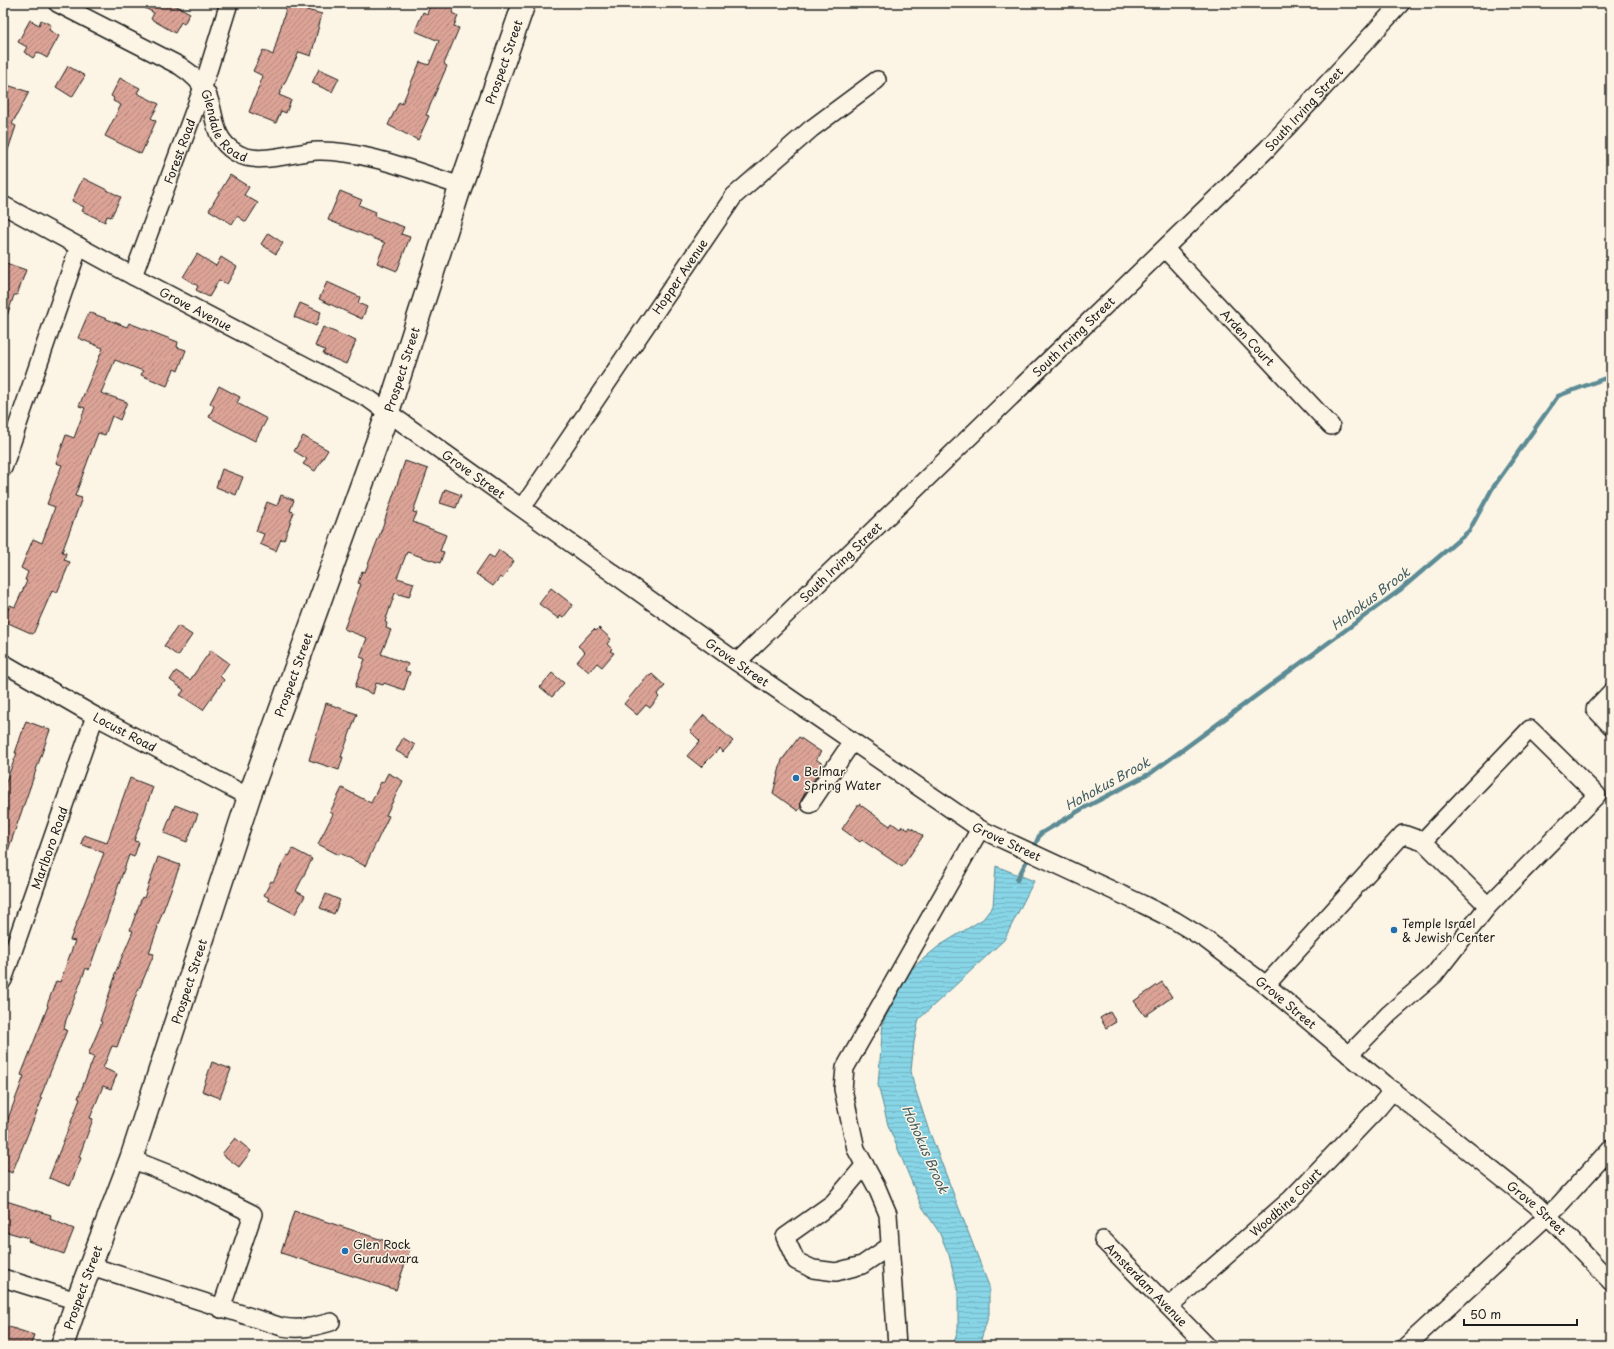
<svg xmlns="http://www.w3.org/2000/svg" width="1614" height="1349" font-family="'Playpen Sans',sans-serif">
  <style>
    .water { fill: url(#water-rules); stroke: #5c8b95 }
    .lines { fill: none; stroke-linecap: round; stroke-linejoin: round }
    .stream { stroke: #5c8b95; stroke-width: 4.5 }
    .building { fill: url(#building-hatch); stroke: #1c1c1c }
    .minor-casing { stroke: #1c1c1c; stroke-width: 20 }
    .major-casing { stroke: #1c1c1c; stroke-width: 25 }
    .minor { stroke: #fcf5e5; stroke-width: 17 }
    .major { stroke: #fcf5e5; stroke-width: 22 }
    .poi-dot { fill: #1f6fb2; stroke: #fcf5e5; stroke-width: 1.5 }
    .labels { text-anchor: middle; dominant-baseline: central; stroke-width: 3; stroke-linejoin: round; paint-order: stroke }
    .street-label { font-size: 12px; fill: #1c1c1c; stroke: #fcf5e5 }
    .poi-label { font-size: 12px; fill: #1c1c1c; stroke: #fcf5e5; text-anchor: start }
    .water-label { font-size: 13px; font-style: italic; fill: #415d63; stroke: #fcf5e5 }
  </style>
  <defs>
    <pattern id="water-rules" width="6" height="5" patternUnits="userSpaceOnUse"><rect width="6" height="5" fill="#87d5e6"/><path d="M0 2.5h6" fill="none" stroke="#74b6c5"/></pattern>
    <pattern id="building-hatch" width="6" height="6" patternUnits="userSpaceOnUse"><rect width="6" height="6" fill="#dca497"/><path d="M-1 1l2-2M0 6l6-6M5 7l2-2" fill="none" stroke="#b2857a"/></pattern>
  </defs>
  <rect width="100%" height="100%" fill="#fcf5e5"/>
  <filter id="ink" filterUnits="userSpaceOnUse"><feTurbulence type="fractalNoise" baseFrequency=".025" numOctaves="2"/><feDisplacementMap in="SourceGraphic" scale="8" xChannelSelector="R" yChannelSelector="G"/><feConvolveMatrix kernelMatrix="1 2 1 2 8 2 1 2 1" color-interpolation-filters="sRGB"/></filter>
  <g filter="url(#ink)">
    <path class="water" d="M996,866l38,15 -30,59 -85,79 -5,23 -3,29 3,14 14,43 61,158v28l-10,32h-26l5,-16v-39l-9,-36 -10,-23 -18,-27 -33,-80 -10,-40 5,-63 28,-53 28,-23 44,-27 10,-13z"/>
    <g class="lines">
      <path class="stream" d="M1033,850l7,-16 42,-25 69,-36 249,-183 69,-59 23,-42 66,-93 53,-20
        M1017,880l12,-24"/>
    </g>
    <path class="building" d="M136,3h35l19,10 -6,11 -3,-2 -6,11 -24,-14 3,-6z
      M431,3h25l-4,10 6,3 -4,10 5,2 -15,36 3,2 -21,49 3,1 -11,24 -30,-15 11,-23 3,2 18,-42 9,3 10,-24 -24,-10 8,-19 4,2z
      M287,5l35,9 -11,42 -12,-4 -20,43 12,5 -5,13 -5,-2 -5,12 -27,-11 14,-36 -10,-5 10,-21 10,5z
      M30,20l9,5 2,-5 10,5 -2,5 10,6 -12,22 -10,-6 -4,6 -9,-6 3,-5 -9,-5z
      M68,66l17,10 -13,21 -16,-10z
      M319,69l20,9 -7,14 -20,-9z
      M120,78l20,10 -3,5 22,11 -8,14 5,3 -15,33 -36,-18 16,-31 -8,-4 1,-3 -3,-2z
      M7,85l22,7 -17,32 4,2 -11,33h-2v-60z
      M230,175l19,12 -5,8 14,8 -12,19 -9,-6 -5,8 -23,-14z
      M83,178l38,19 -10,20 -4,-1 -2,6 -23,-11 2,-4 -12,-6z
      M340,191l22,9 -3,5 17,7 -2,4 30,11 -3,7 9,3 -13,34 -20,-8 8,-20 -57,-23z
      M268,233l15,10 -7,11 -15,-10z
      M197,254l19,12 5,-9 16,10 -10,17 -8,-4 -10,17 -13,-7 2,-4 -15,-9z
      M3,262l23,8 -9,25h-3l-9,27h-2z
      M327,282l33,15 -2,6 9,4 -5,12 -43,-20z
      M300,303l21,9 -5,14 -22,-9z
      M89,312l38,15 2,-4 49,19 -1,5 9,3 -8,21 -4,-2 -7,17 -26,-11 2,-4 -28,-11 -14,33 26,9 -7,18 -8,-4 -7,19 -7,-2 -23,63 7,2 -20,54 4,1 -2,7 6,2 -13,31 -5,-2 -19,43 -27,-12 2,-4 -3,-1 5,-12 5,2 12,-26 -2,-1 3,-8 -7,-4 12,-29 9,4 13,-36 -8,-3 15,-39 -6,-2 10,-28 8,3 11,-30 -6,-2 24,-58 -25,-10z
      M323,327l33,14 -10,23 -23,-10 2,-4 -10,-4z
      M219,386l21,11 -3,6 30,16 -12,22 -46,-24 5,-11 -4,-3z
      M303,436l25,14 -13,21 -12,-7 4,-5 -13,-8z
      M405,461l23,8 -15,43 4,1 -4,9 33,13 -6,16 4,1 -4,11 -33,-11 -10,26 17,5 -5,14 -14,-4 -10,29 2,1 -1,5 5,2 -10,24 27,10 -3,7 5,1 -6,18 -20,-7 -1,2 -7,-2 -3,11 -18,-7 10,-28 -5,-2 7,-19 -23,-9 17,-45 -3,-1 4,-12 3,1 15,-38z
      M222,469l21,8 -7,18 -20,-8z
      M445,489l16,6 -5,13 -16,-5z
      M281,495l13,5 -4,11 4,1 -10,28 -3,-1 -5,12 -16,-7 4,-10 -8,-3 11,-29 10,4z
      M499,550l15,11 -12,18 -2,-2 -7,9 -17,-12 13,-19 5,3z
      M551,588l22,17 -10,13 -3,-2 -1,3 -20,-15z
      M178,626l14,9 -14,21 -14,-10z
      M599,628l12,11 -4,5 5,5 -2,2 4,2 -12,14 -5,-4 -8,9 -12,-10 8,-10 -7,-6 16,-17 2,2z
      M211,650l18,13 -9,13 4,4 -21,30 -23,-15 4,-5 -14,-10 6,-9 14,9z
      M552,673l12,10 -12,14 -12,-10z
      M652,674l13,12 -8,9 2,2 -9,11 -4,-3 -9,10 -13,-11 24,-29 2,1z
      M326,703l31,11 -16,43h2l-4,13 -30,-10z
      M704,715l29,26 -10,11 -3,-4 -19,19 -14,-11 13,-15 -10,-10z
      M26,721l24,9 -45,129h-2v-70l14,-36h-2z
      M799,737l22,15 -5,7 8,6 -18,26 -6,12 1,4 -3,4 -25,-18 9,-33z
      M403,738l12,7 -6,13 -13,-7z
      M388,773l15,8 -17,34 3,1 -24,50 -25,-13 -1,2 -21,-11 15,-30 -3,-2 12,-24 29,15 10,-21 2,1z
      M130,778l23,9 -19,54 5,1 -5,15 -5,-2 -40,115 -3,-2 -20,52 -2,9 3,1 -27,68 2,1 -30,74 -9,-4v-37l21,-56 -3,-1 27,-69 -1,-1 9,-24 4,1 15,-41 -5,-1 34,-87 -23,-9 3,-9 23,8z
      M859,804l31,22 2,-3 8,6 2,-3 6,4 2,-3 13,9 -21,31 -40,-27 -2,2 -18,-13z
      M175,805l23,9 -11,28 -23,-9z
      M293,849l19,10 -16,32 9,5 -10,18 -27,-14 1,-2 -5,-3 7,-14 2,1 14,-27 2,1z
      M158,857l22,8 -23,62h1l-9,26 5,1 -14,33h-1l-22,60 -5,-1 -9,22 14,6 -6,15 -8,-3 -13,32 3,1 -14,38 2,1 -11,28 -21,-8 31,-79 -2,-1 16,-41 -6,-2 14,-33 -2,-1 15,-44 -1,-1 19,-45 -3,-1 12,-33 2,1z
      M326,894l14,6 -6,14 -14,-6z
      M1162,982l10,15 -27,19 -11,-15z
      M1110,1012l6,10 -10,6 -6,-10z
      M212,1062l19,7 -11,29 -18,-7z
      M235,1138l16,13 -12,16 -17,-13z
      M3,1200l48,15 -1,4 24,10 -10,25 -36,-13 1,-3 -26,-7z
      M294,1211l116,38 -14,41 -115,-37z
      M3,1325l31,10 -4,11h-27z"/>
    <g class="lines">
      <defs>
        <g id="minor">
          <path id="s1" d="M57,3l123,63c11,7 21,16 27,28 10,22 4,43 28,58 22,15 57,0 83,-1 46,-1 99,21 143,35"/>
          <path id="s2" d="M3,205l130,71 236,123 368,263 243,167 162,75 32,16 31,19 61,46 118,99 152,121 22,21 53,56"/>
          <path id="s3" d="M1165,249l166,177"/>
          <path id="s4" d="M133,276l70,-189 26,-84"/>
          <path d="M3,468l76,-222"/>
          <path id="s5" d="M521,507l8,-9 205,-302 77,-67 66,-49"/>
          <path id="s6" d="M737,662l530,-513 134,-146"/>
          <path id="s7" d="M3,663l92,53 154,81"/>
          <path d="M1611,692l-16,17 16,17"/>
          <path d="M810,804l42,-62"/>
          <path id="s8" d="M3,980l92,-264"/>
          <path d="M1266,985l137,-151 20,7 65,65"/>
          <path d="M1349,1055l40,-41 45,-39 54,-69 109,-111 -67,-66 -107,112"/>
          <path d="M131,1159l58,23 64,32 -32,95"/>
          <path d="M865,1165l-32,38 -48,34 11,24 17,8 23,3 26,-7 28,-19"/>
          <path id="s9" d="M1103,1240l104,106"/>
          <path d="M91,1266l191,61c18,3 32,0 49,-5"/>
          <path d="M3,1278l74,23"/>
          <path id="s10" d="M1169,1306l122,-107 88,-92 14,-17"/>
          <path d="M897,1346l-9,-132 -11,-26 -21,-39 -13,-60 2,-21 135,-239"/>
          <path d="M1406,1346l153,-141 52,-57"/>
        </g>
        <g id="major">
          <path id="s11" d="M62,1346l15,-45 54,-142 118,-362 139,-385 70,-218 66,-191"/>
        </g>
      </defs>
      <use href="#minor" class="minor-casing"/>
      <use href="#major" class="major-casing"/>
      <use href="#minor" class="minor"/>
      <use href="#major" class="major"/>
    </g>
  </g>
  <g class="poi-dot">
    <circle cx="796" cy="778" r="4"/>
    <circle cx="1394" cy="930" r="4"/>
    <circle cx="345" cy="1251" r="4"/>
  </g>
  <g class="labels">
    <g class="street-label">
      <text stroke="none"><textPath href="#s11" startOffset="1358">Prospect Street</textPath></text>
      <text stroke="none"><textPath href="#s6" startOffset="792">South Irving Street</textPath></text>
      <text stroke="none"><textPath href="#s1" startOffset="215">Glendale Road</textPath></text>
      <text stroke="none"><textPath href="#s4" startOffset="133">Forest Road</textPath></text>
      <text stroke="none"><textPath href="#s5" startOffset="280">Hopper Avenue</textPath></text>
      <text stroke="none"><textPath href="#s2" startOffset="219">Grove Avenue</textPath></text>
      <text stroke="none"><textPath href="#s6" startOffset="468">South Irving Street</textPath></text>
      <text stroke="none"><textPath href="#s3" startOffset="121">Arden Court</textPath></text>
      <text stroke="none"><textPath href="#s11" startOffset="1034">Prospect Street</textPath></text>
      <text stroke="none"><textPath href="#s2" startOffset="543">Grove Street</textPath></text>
      <text stroke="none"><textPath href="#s6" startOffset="144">South Irving Street</textPath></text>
      <text stroke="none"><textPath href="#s2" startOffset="867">Grove Street</textPath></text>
      <text stroke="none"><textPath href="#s11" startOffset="710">Prospect Street</textPath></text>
      <text stroke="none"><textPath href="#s7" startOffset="140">Locust Road</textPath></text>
      <text stroke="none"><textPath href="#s2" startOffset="1191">Grove Street</textPath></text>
      <text stroke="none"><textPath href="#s8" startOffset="140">Marlboro Road</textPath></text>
      <text stroke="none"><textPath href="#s11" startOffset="386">Prospect Street</textPath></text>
      <text stroke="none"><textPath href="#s2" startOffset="1515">Grove Street</textPath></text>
      <text stroke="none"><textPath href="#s10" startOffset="156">Woodbine Court</textPath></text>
      <text stroke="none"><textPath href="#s2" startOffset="1839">Grove Street</textPath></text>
      <text stroke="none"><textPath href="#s9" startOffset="62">Amsterdam Avenue</textPath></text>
      <text stroke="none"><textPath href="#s11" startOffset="62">Prospect Street</textPath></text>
    </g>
    <g class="poi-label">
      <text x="804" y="771">Belmar<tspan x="804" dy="14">Spring Water</tspan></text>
      <text x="1402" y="923">Temple Israel<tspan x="1402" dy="14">&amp; Jewish Center</tspan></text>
      <text x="353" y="1244">Glen Rock<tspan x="353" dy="14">Gurudwara</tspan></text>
    </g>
    <g class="water-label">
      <text transform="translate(1370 598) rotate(-37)">Hohokus Brook</text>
      <text transform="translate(1107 783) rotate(-29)">Hohokus Brook</text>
      <text transform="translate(926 1149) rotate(66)">Hohokus Brook</text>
    </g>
  </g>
  <rect width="1614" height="1349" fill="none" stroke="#fcf5e5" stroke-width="16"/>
  <rect x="8" y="8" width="1598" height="1333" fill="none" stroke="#1c1c1c" stroke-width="1.5" filter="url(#ink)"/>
  <path d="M1464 1319v6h113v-6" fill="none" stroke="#1c1c1c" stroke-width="2"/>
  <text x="1470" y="1319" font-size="12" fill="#1c1c1c" stroke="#fcf5e5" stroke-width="3" paint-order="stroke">50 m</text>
</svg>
